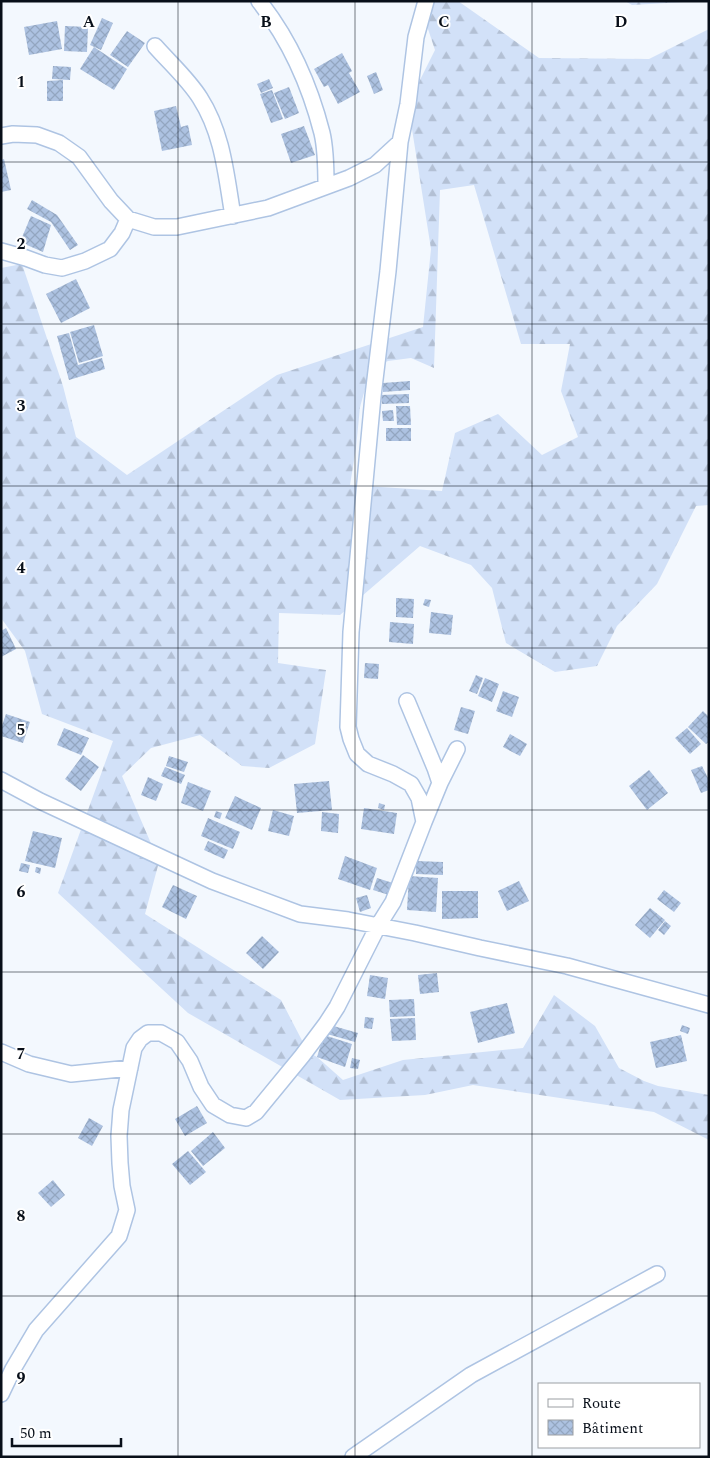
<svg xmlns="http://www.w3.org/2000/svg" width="710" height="1458" font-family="Spectral,serif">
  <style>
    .forest { fill: url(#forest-firs); fill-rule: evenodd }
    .building { fill: url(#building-cross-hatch) }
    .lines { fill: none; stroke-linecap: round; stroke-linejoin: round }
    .street-casing { stroke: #aec4e3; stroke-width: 18 }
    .street { stroke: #fff; stroke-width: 15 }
    .grid { fill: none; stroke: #080f19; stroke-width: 1; stroke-opacity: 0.55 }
    .grid-label { font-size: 16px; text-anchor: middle; font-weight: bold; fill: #080f19; stroke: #fff; stroke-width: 4; stroke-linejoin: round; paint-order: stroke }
  </style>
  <defs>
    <pattern id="forest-firs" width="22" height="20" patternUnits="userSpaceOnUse" patternTransform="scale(1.25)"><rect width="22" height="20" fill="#d2e1f8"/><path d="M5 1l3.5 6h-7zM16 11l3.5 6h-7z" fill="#b3c0d4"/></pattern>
    <pattern id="building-cross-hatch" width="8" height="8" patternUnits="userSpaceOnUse" patternTransform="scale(1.25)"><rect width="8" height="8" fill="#adc2e1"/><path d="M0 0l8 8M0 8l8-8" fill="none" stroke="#93a6c0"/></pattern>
  </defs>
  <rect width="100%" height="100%" fill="#f3f8fe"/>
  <path class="forest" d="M431,1h27l81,57 110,1 60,-30v476l-13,1 -39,78 -40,42 -20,40 -42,6 -49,-29 -14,-55 -21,-23 -51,-19 -80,69 -61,-2 -1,50 48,7 -11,74 -46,24 -27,-2 -42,-31 -49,13 -29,28 37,86 -14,52 136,86 27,52 9,5 26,23 60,-20 120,-12 31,-53 41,31 24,42 25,13 14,5 51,9v45l-55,-28 -181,-27 -48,10 -85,5 -152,-87 -130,-120 55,-152 -71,-27 -17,-63 -24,-33v-350l21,-4 41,122 13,51 51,38 150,-100 146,-48 8,-78 -23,-145 27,-54 -8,-24zM474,185l47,159h49l-9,47 17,46 -36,18 -44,-41 -43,19 -13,58 -92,-6 6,-37 4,-41 11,-39 17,-7 23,-3 23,10 6,-178z
    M625,1h76l-69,4z"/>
  <path class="building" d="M102,18l11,5 -12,27 -11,-5z
    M57,21l5,28 -33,6 -5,-28z
    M65,26l23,1 -1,25 -23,-1z
    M127,31l18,12 -17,24 -18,-12z
    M94,47l33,22 -13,21 -34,-21z
    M342,53l10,18 -3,2 11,19 -22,12 -10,-19 -4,2 -10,-18z
    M53,66l18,1 -1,13 -18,-1z
    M376,72l7,18 -9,4 -7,-18z
    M269,79l4,9 -12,5 -4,-9z
    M63,80v21h-16v-20z
    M289,87l10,26 -14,6 -11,-26z
    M272,90l11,29 -12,4 -11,-29z
    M176,106l5,21 7,-2 4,20 -30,6 -8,-40z
    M304,126l11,29 -24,8 -10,-29z
    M4,159l7,31 -10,2v-32z
    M32,200l25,15 21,30 -8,5 -19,-28 -24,-13z
    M31,216l20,9 -8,27 -23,-10z
    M76,279l14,29 -29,15 -15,-29z
    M94,325l9,31 -24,7 -9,-31z
    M69,333l9,32 24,-7 3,11 -36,11 -12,-44z
    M410,381v9l-27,2v-9z
    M409,394v9l-27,1 -1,-9z
    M396,406h14l1,19h-14z
    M393,410l1,11h-11l-1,-10z
    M386,428h25v13h-25z
    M396,598l18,1 -1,19 -17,-1z
    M425,599l6,1 -2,7 -6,-2z
    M431,612l22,3 -2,20 -22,-2z
    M390,622l24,2 -1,20 -24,-2z
    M6,628l10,21 -15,8v-26z
    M365,663l14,1 -1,15 -14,-1z
    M476,675l7,3 -6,16 -8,-3z
    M485,678l14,6 -7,18 -14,-6z
    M503,691l16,6 -7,20 -16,-6z
    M461,707l14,4 -7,23 -14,-4z
    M703,711l6,6v25l-3,2 -18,-17z
    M6,714l24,8 -7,21 -22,-7v-8z
    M64,728l25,10 -8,17 -24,-10z
    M687,728l14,16 -11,10 -15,-16z
    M510,734l17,10 -7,12 -17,-9z
    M83,755l16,12 -18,24 -16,-12z
    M169,756l19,6 -4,10 -18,-6z
    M702,766l7,14v10l-8,3 -10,-23z
    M165,767l20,8 -4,9 -20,-8z
    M649,770l19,23 -21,17 -18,-24z
    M148,777l15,7 -7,17 -15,-6z
    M329,781l3,29 -35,3 -3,-29z
    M188,782l23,9 -8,20 -22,-8z
    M235,796l26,12 -9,22 -27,-12z
    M379,803l6,2 -1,5 -6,-2z
    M364,808l33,5 -3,21 -33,-5z
    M273,810l21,6 -5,20 -21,-5z
    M216,811l6,2 -2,6 -6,-2z
    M322,812l17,2 -1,19 -17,-2z
    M208,818l32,14 -7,17 -32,-13z
    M33,831l29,7 -7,30 -30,-7z
    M208,841l20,9 -4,9 -20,-9z
    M345,856l32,12 -7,22 -32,-11z
    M416,861l27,1v13l-27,-1z
    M21,863l9,2 -2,8 -9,-2z
    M36,867l5,1 -1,6 -5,-2z
    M409,876l29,2 -2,34 -29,-2z
    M377,878l16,5 -4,12 -16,-5z
    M519,881l10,20 -22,10 -9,-20z
    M173,885l24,11 -11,23 -24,-12z
    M664,890l17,13 -7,9 -17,-13z
    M442,891h36v27l-36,1z
    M367,895l4,13 -11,4 -4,-14z
    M650,908l15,12 -15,18 -15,-13z
    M665,921l6,5 -7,9 -6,-5z
    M262,936l17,16 -16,17 -17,-16z
    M437,973l2,19 -19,2 -2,-19z
    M370,975l18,3 -3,21 -18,-3z
    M414,999l1,17 -25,1 -1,-17z
    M507,1003l8,30 -37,10 -8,-31z
    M365,1017l9,1 -2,11 -8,-1z
    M415,1018l1,22 -24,1 -2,-22z
    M330,1025l28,8 -3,9 -28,-8z
    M682,1025l8,3 -2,6 -8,-3z
    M324,1035l28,9 -7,23 -28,-10z
    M681,1035l6,26 -31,7 -6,-26z
    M352,1058l8,2 -2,9 -8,-1z
    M197,1106l10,17 -22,13 -10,-17z
    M89,1118l14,8 -11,20 -14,-8z
    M213,1132l12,16 -22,18 -12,-15z
    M188,1151l18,21 -16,13 -18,-21z
    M53,1180l12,15 -14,12 -13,-14z"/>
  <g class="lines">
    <defs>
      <path id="street" d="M259,1c30,38 51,85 63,132 4,17 4,36 4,53
        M155,46c15,17 33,33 45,52 23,36 26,77 33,118
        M1,136l12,-2 24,1 22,8 20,14 32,44 17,18 26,8h23l91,-19 81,-30 26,-13 25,-23
        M1,251l25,7 19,7 17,3 23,-7 25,-12 12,-16 6,-14
        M407,701l28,67 5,15 -16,39
        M1,780l39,21 172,80 88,33 48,6 67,13 65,15 87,18 142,39
        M440,783l17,-34
        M1,1052l28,12 42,10 59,-6
        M1,1394l12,-25 23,-39 83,-94 8,-26 -5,-24 -2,-23 -1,-27 2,-26 13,-62 6,-9 8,-6h13l16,9 13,19 11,26 12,18 17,10 16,3 10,-6 46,-56 24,-32 11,-17 41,-81 15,-24 31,-80 -5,-24 -8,-14 -18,-10 -25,-10 -11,-10 -6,-15 -3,-12 3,-95 22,-236 15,-125 12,-129 8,-38 8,-67 10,-36
        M353,1457l118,-82 186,-101"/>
    </defs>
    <use href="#street" class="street-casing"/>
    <use href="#street" class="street"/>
  </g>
  <path class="grid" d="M178,1v1456M355,1v1456M532,1v1456M1,162h708M1,324h708M1,486h708M1,648h708M1,810h708M1,972h708M1,1134h708M1,1296h708"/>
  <g class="grid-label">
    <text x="89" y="27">A</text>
    <text x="266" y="27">B</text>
    <text x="444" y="27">C</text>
    <text x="621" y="27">D</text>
    <text x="21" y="87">1</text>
    <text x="21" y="249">2</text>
    <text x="21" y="411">3</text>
    <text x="21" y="573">4</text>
    <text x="21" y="735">5</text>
    <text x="21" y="897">6</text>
    <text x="21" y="1059">7</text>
    <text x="21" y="1221">8</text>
    <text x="21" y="1383">9</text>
  </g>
  <rect width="710" height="1458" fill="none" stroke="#080f19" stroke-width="5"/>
  <rect x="538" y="1383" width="162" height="65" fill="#ffffff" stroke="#9c9fa3"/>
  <rect x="548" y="1399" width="25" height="8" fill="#ffffff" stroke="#9c9fa3"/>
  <text x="582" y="1408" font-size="15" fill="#080f19">Route</text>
  <rect x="548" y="1420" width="25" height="15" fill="url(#building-cross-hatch)" stroke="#9c9fa3"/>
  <text x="582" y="1433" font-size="15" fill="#080f19">Bâtiment</text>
  <path d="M12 1438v8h109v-8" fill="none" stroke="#080f19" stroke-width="2.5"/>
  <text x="20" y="1438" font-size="15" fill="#080f19" stroke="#ffffff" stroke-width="4" paint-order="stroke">50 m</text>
</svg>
